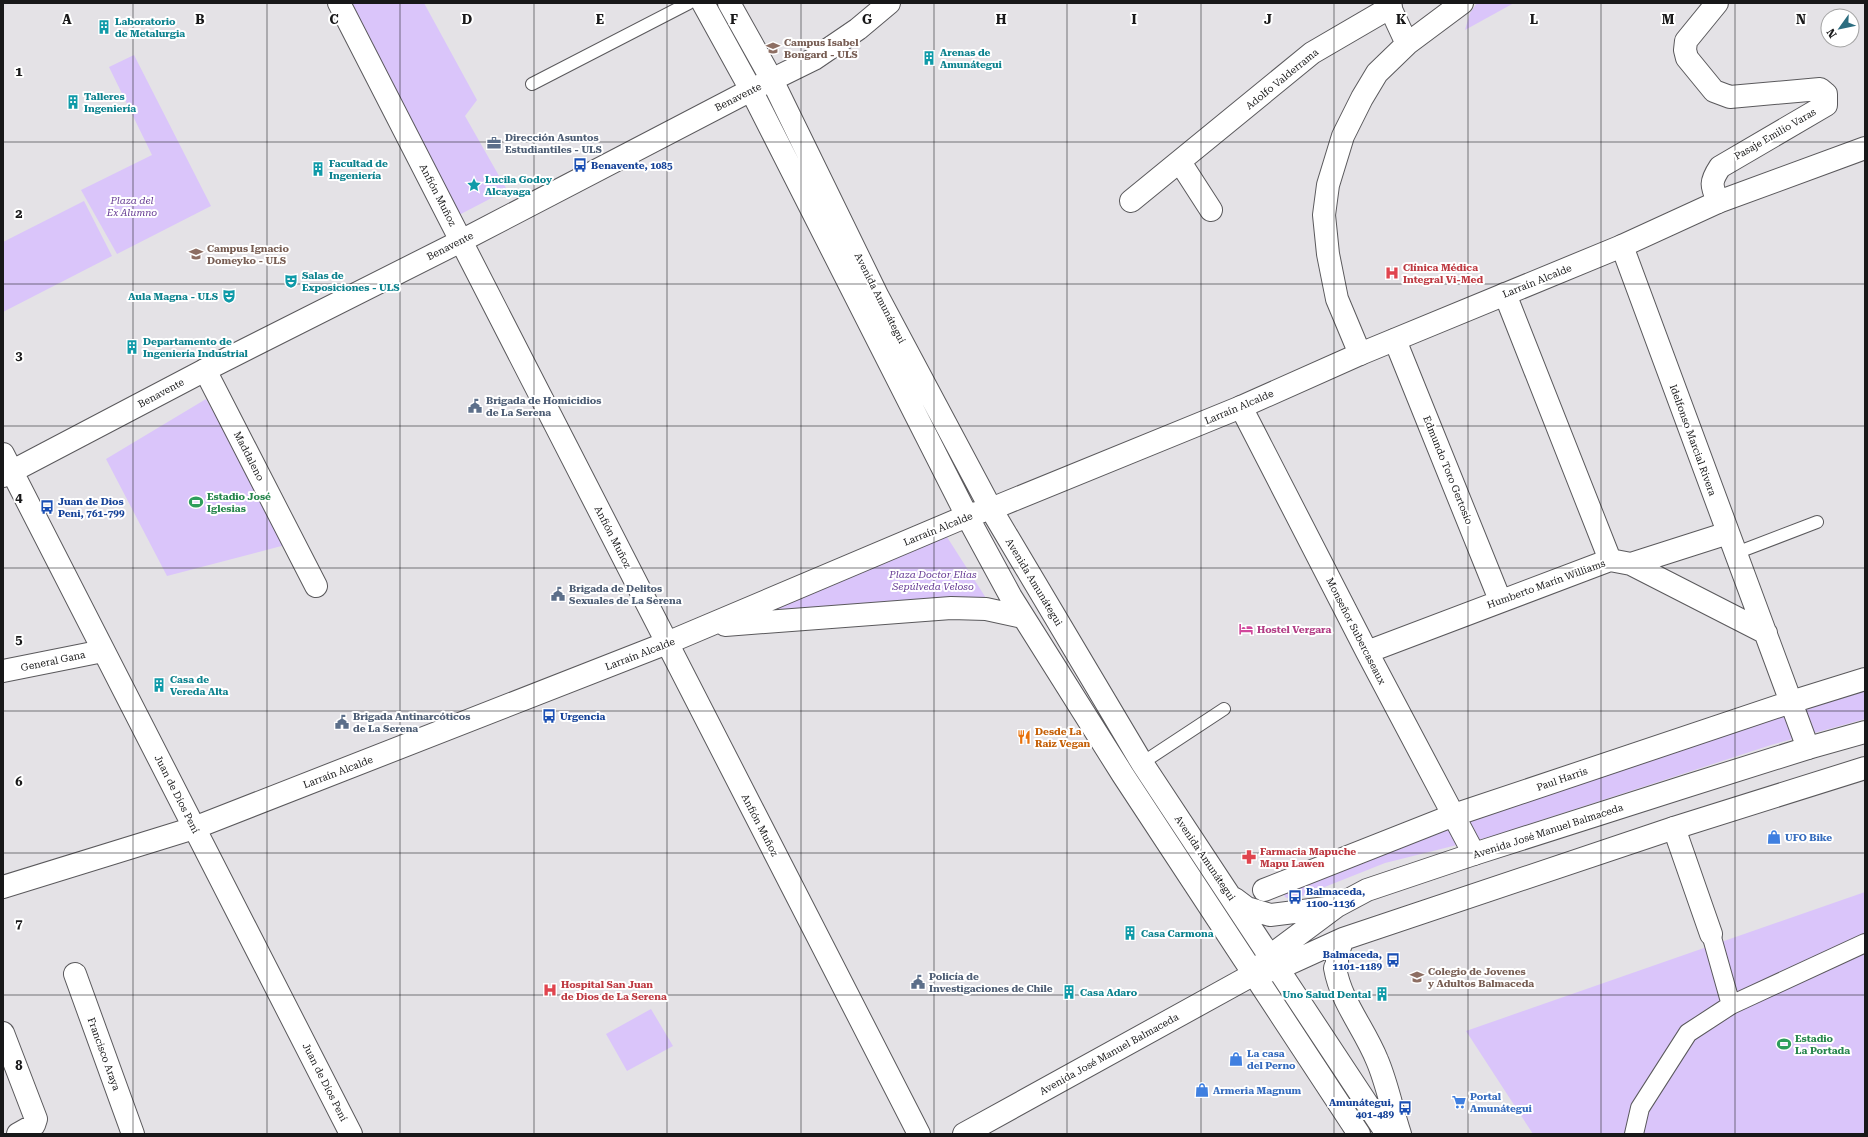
<svg xmlns="http://www.w3.org/2000/svg" width="1868" height="1137" font-family="'Roboto Serif',serif">
  <style>
    .green { fill: #dac5fa }
    .lines { fill: none; stroke-linecap: round; stroke-linejoin: round }
    .service-casing { stroke: #5a595c; stroke-width: 14 }
    .pedestrian-casing { stroke: #5a595c; stroke-width: 20 }
    .minor-casing { stroke: #5a595c; stroke-width: 24 }
    .secondary-casing { stroke: #5a595c; stroke-width: 24 }
    .primary-casing { stroke: #5a595c; stroke-width: 24 }
    .service { stroke: #fff; stroke-width: 12 }
    .pedestrian { stroke: #fff; stroke-width: 18 }
    .minor { stroke: #fff; stroke-width: 22 }
    .secondary { stroke: #fff; stroke-width: 22 }
    .primary { stroke: #fff; stroke-width: 22 }
    .grid { fill: none; stroke: #181819; stroke-width: 1; stroke-opacity: 0.55 }
    .labels { text-anchor: middle; dominant-baseline: central; stroke-width: 4; stroke-linejoin: round; paint-order: stroke }
    .culture-label { font-size: 10px; font-weight: bold; fill: #0d838f; stroke: #fff; text-anchor: start }
    .education-label { font-size: 10px; font-weight: bold; fill: #785e54; stroke: #fff; text-anchor: start }
    .street-label { font-size: 10px; fill: #181819; stroke: #fff }
    .service-label { font-size: 10px; font-weight: bold; fill: #4e5e75; stroke: #fff; text-anchor: start }
    .transit-label { font-size: 10px; font-weight: bold; fill: #164399; stroke: #fff; text-anchor: start }
    .park-label { font-size: 10px; font-style: italic; fill: #653a93; stroke: #fff }
    .health-label { font-size: 10px; font-weight: bold; fill: #be3a42; stroke: #fff; text-anchor: start }
    .leisure-label { font-size: 10px; font-weight: bold; fill: #27864d; stroke: #fff; text-anchor: start }
    .hotel-label { font-size: 10px; font-weight: bold; fill: #b23c85; stroke: #fff; text-anchor: start }
    .food-label { font-size: 10px; font-weight: bold; fill: #c56008; stroke: #fff; text-anchor: start }
    .shop-label { font-size: 10px; font-weight: bold; fill: #366cbe; stroke: #fff; text-anchor: start }
    .grid-label { font-size: 13px; text-anchor: middle; font-weight: bold; fill: #181819; stroke: #fff; stroke-width: 4; stroke-linejoin: round; paint-order: stroke }
  </style>
  <rect width="100%" height="100%" fill="#e4e2e6"/>
  <path class="green" d="M347,3h77l53,97 -12,16 42,74 -50,26z
    M1477,3h37l-49,27 5,-17z
    M134,55l77,151 -94,48 -36,-64 71,-35 -43,-88z
    M84,201l28,55 -109,56v-70z
    M206,399l83,145 -122,32 -61,-117z
    M947,537l53,83 -104,-9 -152,8z
    M1865,687v32l-94,26 -278,91 -108,27 -93,37 -7,-3 -3,-8 10,-13 193,-60 320,-112z
    M1865,892v242h-332l-67,-103z
    M651,1009l22,37 -46,25 -21,-37z"/>
  <g class="lines">
    <defs>
      <path id="service" d="M532,84l157,-81
        M1736,553l81,-31
        M1142,763l82,-54"/>
      <path id="pedestrian" d="M1711,934l20,71
        M1634,1134l6,-26 48,-75 43,-28 134,-62"/>
      <path id="minor" d="M339,3l580,1131
        M1388,3l19,41
        M1717,3l-31,38 -1,9 2,8 27,33 16,6 90,-8 6,5v11l-106,62c-10,15 -9,18 -2,35
        M1180,162l31,48
        M1131,201l181,-148 79,-46
        M1622,246l186,502
        M1505,294l105,266
        M1395,340l105,260
        M1360,354l-23,-55 -9,-45 -4,-39 4,-30 15,-49 19,-38 15,-25 30,-29 55,-41
        M205,370l111,216
        M1241,407l126,245 107,202
        M1631,564l135,69
        M1367,652l243,-92 21,4 97,-31
        M3,671l100,-20
        M1674,828l37,106
        M1264,890l190,-75 337,-113 74,-23
        M75,974l58,160
        M3,1033l33,86 -2,6 -16,9"/>
      <path id="secondary" d="M3,454l348,680
        M3,476l202,-106 256,-129 290,-151 63,-31 44,-30 31,-26
        M991,509l250,-102 119,-53 262,-108 96,-44 147,-54"/>
      <path id="primary" d="M703,3l48,87 216,426 44,81 112,178 236,359
        M729,3l43,77 106,217 113,212 151,254 245,371
        M725,625l226,-17 35,1 37,8
        M3,887l191,-59 473,-185 300,-127 13,-4
        M1235,899l12,9 23,7 64,-8
        M1343,939l-6,16v9l-2,4c6,34 29,60 42,92 10,23 15,50 23,74
        M1260,967l10,-11 67,-50 30,-16 107,-36 213,-68 121,-38 57,-16
        M964,1134l290,-160 23,-5 66,-30 331,-111 191,-60"/>
    </defs>
    <use href="#service" class="service-casing"/>
    <use href="#pedestrian" class="pedestrian-casing"/>
    <use href="#minor" class="minor-casing"/>
    <use href="#secondary" class="secondary-casing"/>
    <use href="#primary" class="primary-casing"/>
    <use href="#service" class="service"/>
    <use href="#pedestrian" class="pedestrian"/>
    <use href="#minor" class="minor"/>
    <use href="#secondary" class="secondary"/>
    <use href="#primary" class="primary"/>
  </g>
  <path class="grid" d="M133,3v1131M267,3v1131M400,3v1131M534,3v1131M667,3v1131M801,3v1131M934,3v1131M1067,3v1131M1201,3v1131M1334,3v1131M1468,3v1131M1601,3v1131M1735,3v1131M3,142h1862M3,284h1862M3,426h1862M3,568h1862M3,711h1862M3,853h1862M3,995h1862"/>
  <defs>
    <symbol id="building-bare" viewBox="-9 -9 18 18"><path d="M-4-6H4V6H1V3H-1V6H-4ZM-2.5-4.3h1.7v1.8h-1.7ZM.8-4.3h1.7v1.8H.8ZM-2.5-1h1.7V.8h-1.7ZM.8-1h1.7V.8H.8Z" fill="#0f9aa8" stroke="#fff" stroke-width="2.5" paint-order="stroke"/></symbol>
    <symbol id="university-bare" viewBox="-9 -9 18 18"><path d="M0-5L7-2L0 1L-7-2ZM-4 1L0 2.5L4 1V4Q0 6-4 4Z" fill="#8d6e63" stroke="#fff" stroke-width="2.5" paint-order="stroke"/></symbol>
    <symbol id="office-bare" viewBox="-9 -9 18 18"><path d="M-6-3h4V-5.5h4V-3h4V5H-6ZM-1-4.5V-3h2v-1.5ZM-6 0V1H6V0Z" fill="#5c6f8a" stroke="#fff" stroke-width="2.5" paint-order="stroke"/></symbol>
    <symbol id="bus-bare" viewBox="-9 -9 18 18"><path d="M-5-6H5V4H4V6H2V4H-2V6H-4V4H-5ZM-3.5-4V0h7V-4ZM-3.5 1.2v1.5H-2V1.2ZM2 1.2v1.5H3.5V1.2Z" fill="#1a4fb4" stroke="#fff" stroke-width="2.5" paint-order="stroke"/></symbol>
    <symbol id="sight-bare" viewBox="-9 -9 18 18"><path d="M0-6L1.8-2.2L6-1.7L2.9 1.2L3.7 5.4L0 3.3L-3.7 5.4L-2.9 1.2L-6-1.7L-1.8-2.2Z" fill="#0f9aa8" stroke="#fff" stroke-width="2.5" paint-order="stroke"/></symbol>
    <symbol id="hospital-bare" viewBox="-9 -9 18 18"><path d="M-5-5h3v3.5h4V-5h3V5h-3V1.5h-4V5h-3Z" fill="#e0444e" stroke="#fff" stroke-width="2.5" paint-order="stroke"/></symbol>
    <symbol id="theatre-bare" viewBox="-9 -9 18 18"><path d="M-5-5.5Q0-4 5-5.5V0Q5 5 0 6Q-5 5-5 0ZM-3.3-2.5H-1v1.5H-3.3ZM1-2.5H3.3v1.5H1ZM-2.8 1Q0 5.5 2.8 1Z" fill="#0f9aa8" stroke="#fff" stroke-width="2.5" paint-order="stroke"/></symbol>
    <symbol id="civic-bare" viewBox="-9 -9 18 18"><path d="M-.6-6.5H3V-4.5H.6V-3L4-1V1h2V6H-6V1h2V-1L-.6-3ZM-1.2 2.5V6h2.4V2.5Z" fill="#5c6f8a" stroke="#fff" stroke-width="2.5" paint-order="stroke"/></symbol>
    <symbol id="stadium-bare" viewBox="-9 -9 18 18"><path d="M0-5a6.5 5 0 1 0 0 10a6.5 5 0 1 0 0-10ZM-3.5-1.8h7v3.6h-7Z" fill="#2e9e5b" stroke="#fff" stroke-width="2.5" paint-order="stroke"/></symbol>
    <symbol id="hotel-bare" viewBox="-9 -9 18 18"><path d="M-6-4.5h1.5V1H6V5H4.5V3h-9V5H-6ZM-4 0a1.8 1.8 0 1 1 3.6 0ZM.5 0V-2.5h3Q6-2.5 6 0Z" fill="#d1479c" stroke="#fff" stroke-width="2.5" paint-order="stroke"/></symbol>
    <symbol id="restaurant-bare" viewBox="-9 -9 18 18"><path d="M-5-6h1v4h1v-4h1v4h1v-4h1v5L-1.5 .5V6h-2V.5L-5-1ZM5-6V6H3V1.5H1.5Q1.5-4 5-6Z" fill="#e8710a" stroke="#fff" stroke-width="2.5" paint-order="stroke"/></symbol>
    <symbol id="shop-bare" viewBox="-9 -9 18 18"><path d="M-5-2.5h2.3a2.7 3.5 0 0 1 5.4 0H5L5.5 6h-11ZM-1.5-2.5h3a1.5 2.3 0 0 0-3 0Z" fill="#3f7fe0" stroke="#fff" stroke-width="2.5" paint-order="stroke"/></symbol>
    <symbol id="pharmacy-bare" viewBox="-9 -9 18 18"><path d="M-2-6h4v4h4v4h-4v4h-4v-4h-4v-4h4Z" fill="#e0444e" stroke="#fff" stroke-width="2.5" paint-order="stroke"/></symbol>
    <symbol id="school-bare" viewBox="-9 -9 18 18"><path d="M0-5L7-2L0 1L-7-2ZM-4 1L0 2.5L4 1V4Q0 6-4 4Z" fill="#8d6e63" stroke="#fff" stroke-width="2.5" paint-order="stroke"/></symbol>
    <symbol id="supermarket-bare" viewBox="-9 -9 18 18"><path d="M-6-5.5h2.5l.6 2H6L4.5 2H-2.5L-4.4-4H-6ZM-1.5 3.2a1.3 1.3 0 1 0 .1 0ZM3 3.2a1.3 1.3 0 1 0 .1 0Z" fill="#3f7fe0" stroke="#fff" stroke-width="2.5" paint-order="stroke"/></symbol>
  </defs>
  <g fill-rule="evenodd">
    <use href="#building-bare" x="94" y="17" width="20" height="20"/>
    <use href="#university-bare" x="763" y="38" width="20" height="20"/>
    <use href="#building-bare" x="919" y="48" width="20" height="20"/>
    <use href="#building-bare" x="63" y="92" width="20" height="20"/>
    <use href="#office-bare" x="484" y="133" width="20" height="20"/>
    <use href="#bus-bare" x="570" y="155" width="20" height="20"/>
    <use href="#building-bare" x="308" y="159" width="20" height="20"/>
    <use href="#sight-bare" x="464" y="175" width="20" height="20"/>
    <use href="#university-bare" x="186" y="244" width="20" height="20"/>
    <use href="#hospital-bare" x="1382" y="263" width="20" height="20"/>
    <use href="#theatre-bare" x="281" y="271" width="20" height="20"/>
    <use href="#theatre-bare" x="219" y="286" width="20" height="20"/>
    <use href="#building-bare" x="122" y="337" width="20" height="20"/>
    <use href="#civic-bare" x="465" y="396" width="20" height="20"/>
    <use href="#stadium-bare" x="186" y="492" width="20" height="20"/>
    <use href="#bus-bare" x="37" y="497" width="20" height="20"/>
    <use href="#civic-bare" x="548" y="584" width="20" height="20"/>
    <use href="#hotel-bare" x="1236" y="619" width="20" height="20"/>
    <use href="#building-bare" x="149" y="675" width="20" height="20"/>
    <use href="#bus-bare" x="539" y="706" width="20" height="20"/>
    <use href="#civic-bare" x="332" y="712" width="20" height="20"/>
    <use href="#restaurant-bare" x="1014" y="727" width="20" height="20"/>
    <use href="#shop-bare" x="1764" y="827" width="20" height="20"/>
    <use href="#pharmacy-bare" x="1239" y="847" width="20" height="20"/>
    <use href="#bus-bare" x="1285" y="887" width="20" height="20"/>
    <use href="#building-bare" x="1120" y="923" width="20" height="20"/>
    <use href="#bus-bare" x="1383" y="950" width="20" height="20"/>
    <use href="#school-bare" x="1407" y="967" width="20" height="20"/>
    <use href="#civic-bare" x="908" y="972" width="20" height="20"/>
    <use href="#hospital-bare" x="540" y="980" width="20" height="20"/>
    <use href="#building-bare" x="1059" y="982" width="20" height="20"/>
    <use href="#building-bare" x="1372" y="984" width="20" height="20"/>
    <use href="#stadium-bare" x="1774" y="1034" width="20" height="20"/>
    <use href="#shop-bare" x="1226" y="1049" width="20" height="20"/>
    <use href="#shop-bare" x="1192" y="1080" width="20" height="20"/>
    <use href="#supermarket-bare" x="1449" y="1092" width="20" height="20"/>
    <use href="#bus-bare" x="1395" y="1098" width="20" height="20"/>
  </g>
  <g class="labels">
    <g class="culture-label">
      <text x="115" y="21">Laboratorio<tspan x="115" dy="12">de Metalurgia</tspan></text>
      <text x="940" y="52">Arenas de<tspan x="940" dy="12">Amunátegui</tspan></text>
      <text x="84" y="96">Talleres<tspan x="84" dy="12">Ingeniería</tspan></text>
      <text x="329" y="163">Facultad de<tspan x="329" dy="12">Ingeniería</tspan></text>
      <text x="485" y="179">Lucila Godoy<tspan x="485" dy="12">Alcayaga</tspan></text>
      <text x="302" y="275">Salas de<tspan x="302" dy="12">Exposiciones - ULS</tspan></text>
      <text x="218" y="296" text-anchor="end">Aula Magna - ULS</text>
      <text x="143" y="341">Departamento de<tspan x="143" dy="12">Ingeniería Industrial</tspan></text>
      <text x="170" y="679">Casa de<tspan x="170" dy="12">Vereda Alta</tspan></text>
      <text x="1141" y="933">Casa Carmona</text>
      <text x="1080" y="992">Casa Adaro</text>
      <text x="1371" y="994" text-anchor="end">Uno Salud Dental</text>
    </g>
    <g class="education-label">
      <text x="784" y="42">Campus Isabel<tspan x="784" dy="12">Bongard - ULS</tspan></text>
      <text x="207" y="248">Campus Ignacio<tspan x="207" dy="12">Domeyko - ULS</tspan></text>
      <text x="1428" y="971">Colegio de Jovenes<tspan x="1428" dy="12">y Adultos Balmaceda</tspan></text>
    </g>
    <g class="street-label">
      <text transform="translate(1282 79) rotate(-39)">Adolfo Valderrama</text>
      <text transform="translate(738 97) rotate(-27)">Benavente</text>
      <text transform="translate(1775 134) rotate(-30)">Pasaje Emilio Varas</text>
      <text transform="translate(438 195) rotate(63)">Anfión Muñoz</text>
      <text transform="translate(450 246) rotate(-27)">Benavente</text>
      <text transform="translate(1537 281) rotate(-22)">Larraín Alcalde</text>
      <text transform="translate(880 298) rotate(63)">Avenida Amunátegui</text>
      <text transform="translate(161 393) rotate(-28)">Benavente</text>
      <text transform="translate(1239 407) rotate(-23)">Larraín Alcalde</text>
      <text transform="translate(1693 440) rotate(70)">Idelfonso Marcial Rivera</text>
      <text transform="translate(249 456) rotate(63)">Maddaleno</text>
      <text transform="translate(1448 470) rotate(68)">Edmundo Toro Gertosio</text>
      <text transform="translate(938 529) rotate(-22)">Larraín Alcalde</text>
      <text transform="translate(613 537) rotate(63)">Anfión Muñoz</text>
      <text transform="translate(1034 582) rotate(59)">Avenida Amunátegui</text>
      <text transform="translate(1546 584) rotate(-20)">Humberto Marín Williams</text>
      <text transform="translate(1356 631) rotate(63)">Monseñor Subercaseaux</text>
      <text transform="translate(640 654) rotate(-21)">Larraín Alcalde</text>
      <text transform="translate(53 661) rotate(-12)">General Gana</text>
      <text transform="translate(338 772) rotate(-21)">Larraín Alcalde</text>
      <text transform="translate(1562 779) rotate(-19)">Paul Harris</text>
      <text transform="translate(177 794) rotate(63)">Juan de Dios Pení</text>
      <text transform="translate(760 825) rotate(63)">Anfión Muñoz</text>
      <text transform="translate(1548 831) rotate(-18)">Avenida José Manuel Balmaceda</text>
      <text transform="translate(1205 858) rotate(56)">Avenida Amunátegui</text>
      <text transform="translate(104 1054) rotate(70)">Francisco Araya</text>
      <text transform="translate(1109 1054) rotate(-29)">Avenida José Manuel Balmaceda</text>
      <text transform="translate(325 1082) rotate(63)">Juan de Dios Pení</text>
    </g>
    <g class="service-label">
      <text x="505" y="137">Dirección Asuntos<tspan x="505" dy="12">Estudiantiles - ULS</tspan></text>
      <text x="486" y="400">Brigada de Homicidios<tspan x="486" dy="12">de La Serena</tspan></text>
      <text x="569" y="588">Brigada de Delitos<tspan x="569" dy="12">Sexuales de La Serena</tspan></text>
      <text x="353" y="716">Brigada Antinarcóticos<tspan x="353" dy="12">de La Serena</tspan></text>
      <text x="929" y="976">Policía de<tspan x="929" dy="12">Investigaciones de Chile</tspan></text>
    </g>
    <g class="transit-label">
      <text x="591" y="165">Benavente, 1085</text>
      <text x="58" y="501">Juan de Dios<tspan x="58" dy="12">Peni, 761-799</tspan></text>
      <text x="560" y="716">Urgencia</text>
      <text x="1306" y="891">Balmaceda,<tspan x="1306" dy="12">1100-1136</tspan></text>
      <text x="1382" y="954" text-anchor="end">Balmaceda,<tspan x="1382" dy="12">1101-1189</tspan></text>
      <text x="1394" y="1102" text-anchor="end">Amunátegui,<tspan x="1394" dy="12">401-489</tspan></text>
    </g>
    <g class="park-label">
      <text x="132" y="200">Plaza del<tspan x="132" dy="12">Ex Alumno</tspan></text>
      <text x="933" y="574">Plaza Doctor Elías<tspan x="933" dy="12">Sepúlveda Veloso</tspan></text>
    </g>
    <g class="health-label">
      <text x="1403" y="267">Clínica Médica<tspan x="1403" dy="12">Integral Vi-Med</tspan></text>
      <text x="1260" y="851">Farmacia Mapuche<tspan x="1260" dy="12">Mapu Lawen</tspan></text>
      <text x="561" y="984">Hospital San Juan<tspan x="561" dy="12">de Dios de La Serena</tspan></text>
    </g>
    <g class="leisure-label">
      <text x="207" y="496">Estadio José<tspan x="207" dy="12">Iglesias</tspan></text>
      <text x="1795" y="1038">Estadio<tspan x="1795" dy="12">La Portada</tspan></text>
    </g>
    <g class="hotel-label">
      <text x="1257" y="629">Hostel Vergara</text>
    </g>
    <g class="food-label">
      <text x="1035" y="731">Desde La<tspan x="1035" dy="12">Raiz Vegan</tspan></text>
    </g>
    <g class="shop-label">
      <text x="1785" y="837">UFO Bike</text>
      <text x="1247" y="1053">La casa<tspan x="1247" dy="12">del Perno</tspan></text>
      <text x="1213" y="1090">Armeria Magnum</text>
      <text x="1470" y="1096">Portal<tspan x="1470" dy="12">Amunátegui</tspan></text>
    </g>
  </g>
  <g class="grid-label">
    <text x="67" y="24">A</text>
    <text x="200" y="24">B</text>
    <text x="334" y="24">C</text>
    <text x="467" y="24">D</text>
    <text x="600" y="24">E</text>
    <text x="734" y="24">F</text>
    <text x="867" y="24">G</text>
    <text x="1001" y="24">H</text>
    <text x="1134" y="24">I</text>
    <text x="1268" y="24">J</text>
    <text x="1401" y="24">K</text>
    <text x="1534" y="24">L</text>
    <text x="1668" y="24">M</text>
    <text x="1801" y="24">N</text>
    <text x="19" y="76">1</text>
    <text x="19" y="218">2</text>
    <text x="19" y="360">3</text>
    <text x="19" y="502">4</text>
    <text x="19" y="644">5</text>
    <text x="19" y="786">6</text>
    <text x="19" y="928">7</text>
    <text x="19" y="1070">8</text>
  </g>
  <rect width="1868" height="1137" fill="none" stroke="#181819" stroke-width="8"/>
  <g transform="translate(1840 28) rotate(237)"><circle r="19" fill="#ffffff" stroke="#a3a3a3"/>
  <path d="M0-3L7 15L0 10L-7 15Z" fill="#2c6d80"/>
  <text y="-6" font-size="11" font-weight="bold" text-anchor="middle" fill="#181819">N</text>
  </g>
</svg>
